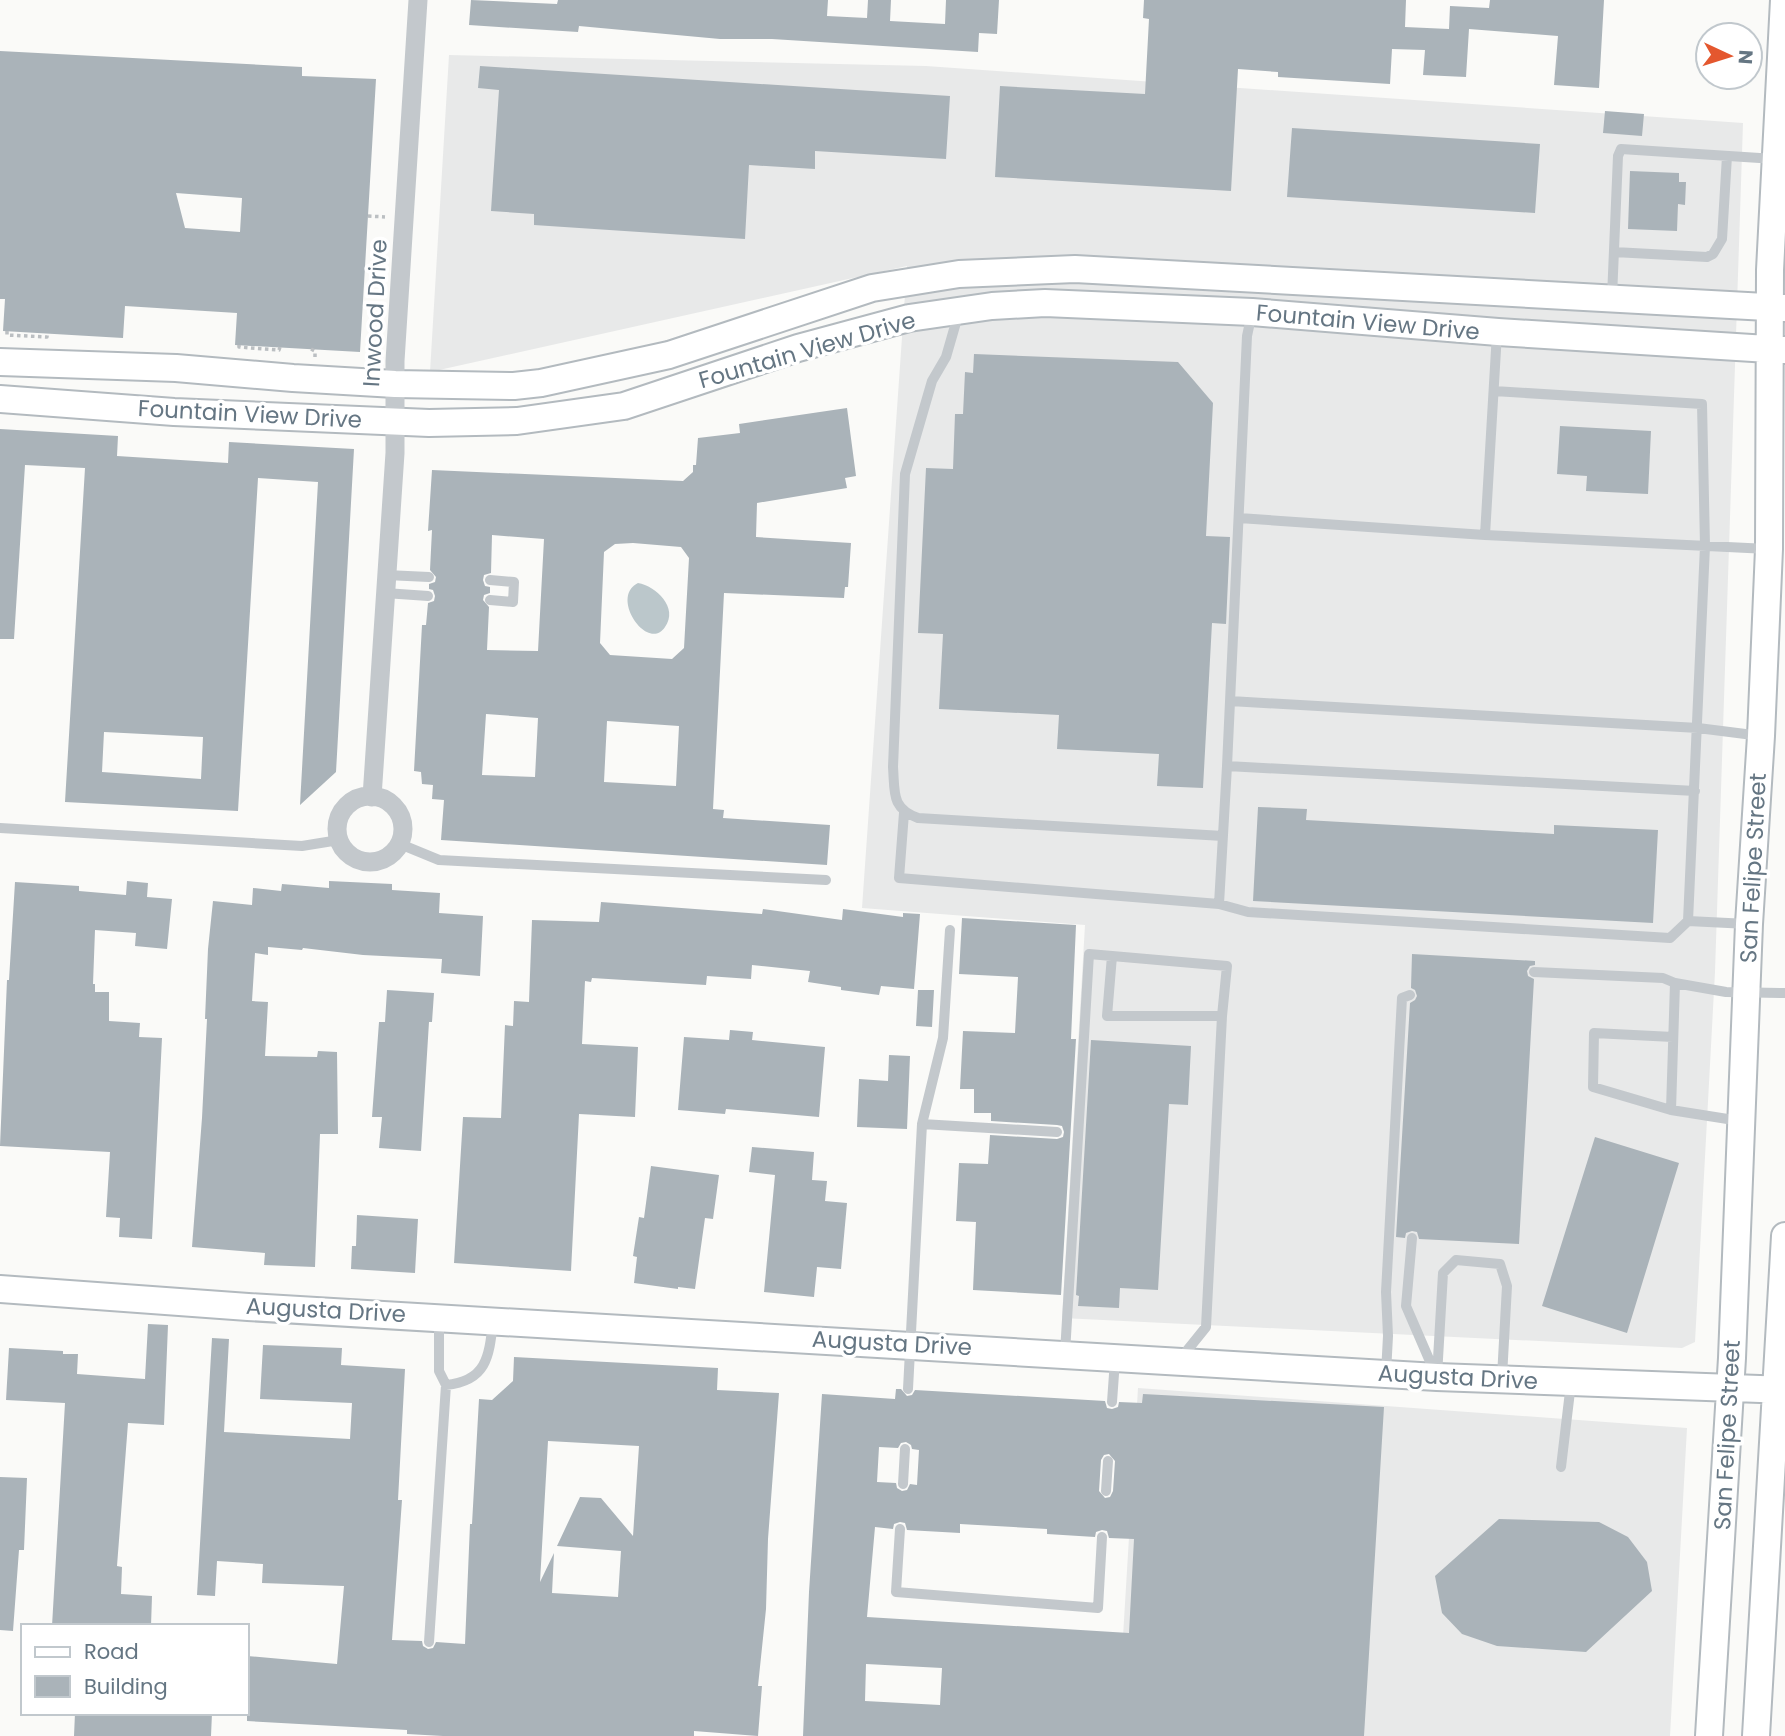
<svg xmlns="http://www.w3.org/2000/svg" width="1785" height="1736" font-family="Poppins,sans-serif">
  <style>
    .built { fill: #e8e9e9 }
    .water { fill: #bbc7cb }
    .building { fill: #aab3b9; fill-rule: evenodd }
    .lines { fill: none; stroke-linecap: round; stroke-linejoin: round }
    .secondary-casing { stroke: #b3babf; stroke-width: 30 }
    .path { stroke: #bbbfc2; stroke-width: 3.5; stroke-dasharray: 3.5 3.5; stroke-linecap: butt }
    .lane { stroke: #c3c8cc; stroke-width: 10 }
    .street { stroke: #c3c8cc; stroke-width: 19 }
    .secondary { stroke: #fff; stroke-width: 26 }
    .labels { text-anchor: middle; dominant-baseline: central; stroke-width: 7; stroke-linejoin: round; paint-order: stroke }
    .street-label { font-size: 23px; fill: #657683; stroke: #fff }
  </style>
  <rect width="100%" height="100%" fill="#fafaf8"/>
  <path class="built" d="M449,55l477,11 817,57 -28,849 -20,370 -13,6 -620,-30 23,-393 -223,-17 45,-642 -477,106z
    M1138,1388l549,40 -17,308h-553z"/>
  <path class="water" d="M638,583c18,3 41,25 27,44 -17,26 -56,-30 -27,-44z"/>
  <path class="building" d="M471,0l86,4 1,-4h270l-1,16 40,2 1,-18h23l-1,21 55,3 1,-24h53l-2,34 -18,-1 -1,19 -206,-13h-52l-141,-13 -1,6 -109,-7z
    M1144,0h262l-1,27 44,2 1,-23 39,2 1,-8h114l-5,88 -45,-3 4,-49 -89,-7 -3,48 -43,-2 2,-25 -33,-1 -2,35 -112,-7v-5l-40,-3 -7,122 -236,-14 5,-91 145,8 4,-75 -6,-1z
    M0,51l302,16v9l74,3 -16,273 -125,-7 2,-32 -112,-7 -2,32 -120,-7 2,-32h-5zM176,193l66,5 -2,34 -55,-4z
    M480,66l470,30 -4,63 -131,-8v18l-66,-4 -4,74 -211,-14v-11l-43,-3 8,-121 -21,-2z
    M1605,111l39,3 -2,22 -39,-3z
    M1292,128l248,16 -5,69 -248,-16z
    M1630,171l49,2v9h7l-1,23 -7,-1 -1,27 -49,-2z
    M974,354l204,8 35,41 -7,133 24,1 -4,87 -14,-1 -9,165 -46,-2 2,-32 -102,-5 2,-34 -120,-6 4,-75 -25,-1 8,-165 27,1 2,-55h8l2,-42 8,1z
    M847,408l9,68 -11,2 2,10 -90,15 -1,34 95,6 -3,44h-3l-1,11 -120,-5 -11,216 11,1 -1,8 107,7 -3,40 -386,-25 3,-40 -12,-1 1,-14 -11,-1 -1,-12 -7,-1 8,-146h4l2,-22 6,-2 1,-5 -2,-6 -4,-1v-5l6,-2 1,-5 -6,-7 2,-40 -4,1 4,-61 251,11 10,-9v-7h3l2,-27 42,-5 -1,-9zM492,535l52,4 -6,112 -51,-1 2,-43 -6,-7 1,-5 6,-2v-6l-5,-1 -2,-6 1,-5 7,-2zM633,543l48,4 8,11 -5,90 -12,11 -62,-4 -10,-12 4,-91 11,-8zM486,714l52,4 -3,59 -53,-2zM607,721l72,5 -3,60 -72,-4z
    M1560,426l91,5 -3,63 -62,-3 1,-15 -30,-2z
    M0,429l118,7 -1,20 111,7 1,-21 125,7 -18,323 -36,33 18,-323 -60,-4 -20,333 -173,-9 20,-334 -60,-3 -11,174h-14zM104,732l99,5 -2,42 -99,-7z
    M1258,807l49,2 -1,11 248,14v-9l104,5 -5,93 -400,-22z
    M127,881l21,2 -1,14 25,2 -5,50 -32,-3 1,-13 -41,-3 -2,54h2v8h14v29l31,2 -1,14 23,1 -10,201 -33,-2 1,-19 -14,-1 4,-65 -110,-6 7,-166h2l6,-98 64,4v5l47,4z
    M329,881l63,3v6l48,3 -1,20 44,3 -3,60 -39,-3 1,-14 -79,-4 -60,-7 -1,2 -34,-3v8l-13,-2 -3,48 16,1 -3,54 52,1 1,-6 19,1 1,82h-18l-5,133 -51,-2 1,-12 -73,-6 10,-129 5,-99h-2l3,-70 5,-48 39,4 1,-17 28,3 1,-7 47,4z
    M601,902l161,12 1,-5 79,11 1,-11 60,8v-4l17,1 -6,75 -33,-3 -2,9 -38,-5v-3l-33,-5 2,-11 -58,-6 -1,14 -44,-3 -1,9 -114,-7 -1,4 -6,-1 -3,63 56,3 -3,70 -56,-3 -8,157 -117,-8 9,-146 38,1 4,-93 8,1 1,-25 15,1 3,-82 67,2z
    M962,918l114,7 -5,114h5l-15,256 -88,-5 3,-68 -20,-1 3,-58 29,1 2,-29 67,4 6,-2 1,-5 -2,-6 -5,-1 -66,-4v-8h-17v-24h-14l3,-58 52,2 3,-56 -59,-3z
    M1412,954l123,7v4l-5,1 -3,5 1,5 6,3 -15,265 -100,-5 -2,-7 -5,-1 -6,2 -1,5 -9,-1 14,-234 5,-3 2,-4 -2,-6 -4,-2z
    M387,990l47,3 -2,29h-3l-8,129 -42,-3 3,-31h-10l7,-95h6z
    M918,990h16l-2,37 -16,-1z
    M730,1030l23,2 -1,8 73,7 -6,70 -93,-8 -1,5 -47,-4 6,-73 45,3z
    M1091,1040l100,6 -3,59 -19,-1 -11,186 -38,-2 -1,20 -41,-2 1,-10 -3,-1z
    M889,1055l21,1 -3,73 -50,-2 2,-48 29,2z
    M1595,1137l84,26 -52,170 -85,-27z
    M752,1147l62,5 -2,28 15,1 -2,20 22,2 -6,66 -24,-2 -3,30 -50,-5 11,-117 -26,-3z
    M651,1166l68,9 -6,44 -8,-1 -10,71 -17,-2v2l-44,-6 3,-26 -4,-1 6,-39 5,1z
    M357,1215l61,4 -3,54 -64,-4 1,-23h4z
    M148,1324l20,1 -4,100 -36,-2 -11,143 5,1 -1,27 31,2 -1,30h-99l13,-223 -59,-3 3,-52 54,3v3h15l-1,20 68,5z
    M212,1338l17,1 -5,93 126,7 2,-36 -92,-4 3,-54 79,3 -1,17 64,4 -7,131h4l-10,140 30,1 1,5 5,3 5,-1 3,-6 29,2 5,-120h2l7,-125 13,1 21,-19 1,-24 204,11 -1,22 62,3 -11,146 -2,70 -8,77h4l-4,50 -64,-5v5h-251l-36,-2v-4l-160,-9v-65l90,8 7,-78 -82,-3 1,-19 -46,-3 -2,35 -18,-1zM548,1441l91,5 -6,90 -32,-38 -21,-1 -23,49 64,5 -3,46 -66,-4 2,-40 -14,29z
    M896,1389h5l6,7 5,-1 3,-5 190,11 2,7 5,1 6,-2 1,-5 23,1 1,-9 241,13 -20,329h-561l6,-144 13,-198 73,5zM906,1442l5,3 1,4 7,1 -2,35 -7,-1 -3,6 -5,1 -5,-3 -1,-5 -19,-1 2,-35 19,1 3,-5zM1109,1454l6,7 -2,30 -3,6 -5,1 -6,-7 2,-31 3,-5zM900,1522l5,1 2,7 53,3v-9l87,5v5l48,3 1,-5 6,-2 5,1 2,7 25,1 -5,94 -262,-16 8,-90 18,2 1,-5zM866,1664l76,4 -2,37 -75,-4z
    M0,1477l27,1 -3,72h-5l-6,81 -13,-1z
    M1499,1519l100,3 29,15 19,25 5,29 -66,61 -89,-6 -35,-12 -20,-21 -7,-37z
    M75,1713h137l-1,23h-137z"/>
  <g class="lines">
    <defs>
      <path id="secondary" d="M0,362l176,6 117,10 102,6 119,2 27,-3 128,-28 203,-67 87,-14 116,-5 710,39
        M0,399l174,13 255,11 88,-2 107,-15 174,-58 111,-30 83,-12 53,-3 207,9 246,20 287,18
        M0,1289l248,18 1189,70 348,13
        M1709,1736l23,-378 17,-434 12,-188 8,-187 1,-279 14,-270
        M1756,1736l29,-500"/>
    </defs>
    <use href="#secondary" class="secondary-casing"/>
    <path class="path" d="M368,216l17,1
      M7,331v4l40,2v-4
      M239,345v2l40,3 1,-3
      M311,349l4,2v6"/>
    <path class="lane" d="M1614,252l93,5 6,-3 9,-15 5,-83
      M1612,297l6,-141 3,-7 154,10
      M959,312l-13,45 -14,24 -27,93 -12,293c2,26 -2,41 25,51l305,18
      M1252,313l-5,23 -20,430 468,25
      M1497,333l-12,202 283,14
      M1494,391l208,13 3,142 -17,375 60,3
      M1239,518l246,17
      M386,575l43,2
      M385,593l43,3
      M490,600l23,2 1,-20 -24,-2
      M1230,701l468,27 63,8
      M904,813l-5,65 320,26 29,8 422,26 18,-17
      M0,828l302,18 37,-6
      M400,844l39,16 387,20
      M1219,904l8,-138
      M1112,956l-5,60h115l-16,311 -25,31
      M1534,972l129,6 12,5
      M1673,1037l-79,-4 -1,54 78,23 69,11
      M1671,1110l4,-127 51,9 59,1
      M922,1124l135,8
      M1412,1238l-6,68 29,67
      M439,1321v50l7,14c40,-4 43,-27 47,-63
      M1065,1353l24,-399 138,12 -5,50
      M1386,1373l2,-37 -2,-44 16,-294 8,-3
      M1437,1376l6,-103 13,-13 44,4 7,22 -5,91
      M908,1389l14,-265 21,-86 7,-108
      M1112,1402l3,-42
      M1561,1467l10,-84
      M903,1484l2,-35
      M1106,1491l2,-30
      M900,1529l-4,63 202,16 4,-71
      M429,1642l17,-257"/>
    <path class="street" d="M337 829a33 33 0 1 1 66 0a33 33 0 1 1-66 0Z
      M372,797l23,-344v-92l23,-361"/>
    <use href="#secondary" class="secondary"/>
  </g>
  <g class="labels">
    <g class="street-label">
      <text transform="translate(375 313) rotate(-87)">Inwood Drive</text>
      <text transform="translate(1368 322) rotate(5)">Fountain View Drive</text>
      <text transform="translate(807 350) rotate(-16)">Fountain View Drive</text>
      <text transform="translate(250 414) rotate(3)">Fountain View Drive</text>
      <text transform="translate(1753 868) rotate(-87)">San Felipe Street</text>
      <text transform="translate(326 1310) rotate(3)">Augusta Drive</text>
      <text transform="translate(892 1343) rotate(3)">Augusta Drive</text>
      <text transform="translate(1458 1377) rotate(3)">Augusta Drive</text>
      <text transform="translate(1727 1435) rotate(-87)">San Felipe Street</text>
    </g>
  </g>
  <rect x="21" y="1624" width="228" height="91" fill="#ffffff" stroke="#c1c8cd" stroke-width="2"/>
  <rect x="35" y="1647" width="35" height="10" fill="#ffffff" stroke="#c1c8cd" stroke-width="2"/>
  <text x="84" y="1659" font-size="21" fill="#657683">Road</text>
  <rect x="35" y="1676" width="35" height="21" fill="#aab3b9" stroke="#c1c8cd" stroke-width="2"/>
  <text x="84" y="1694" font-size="21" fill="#657683">Building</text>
  <g transform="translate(1729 56) rotate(94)"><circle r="33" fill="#ffffff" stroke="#c1c8cd" stroke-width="2"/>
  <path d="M0-5L12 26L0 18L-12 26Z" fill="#e4572e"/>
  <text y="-10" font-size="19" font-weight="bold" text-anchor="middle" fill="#657683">N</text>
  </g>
</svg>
